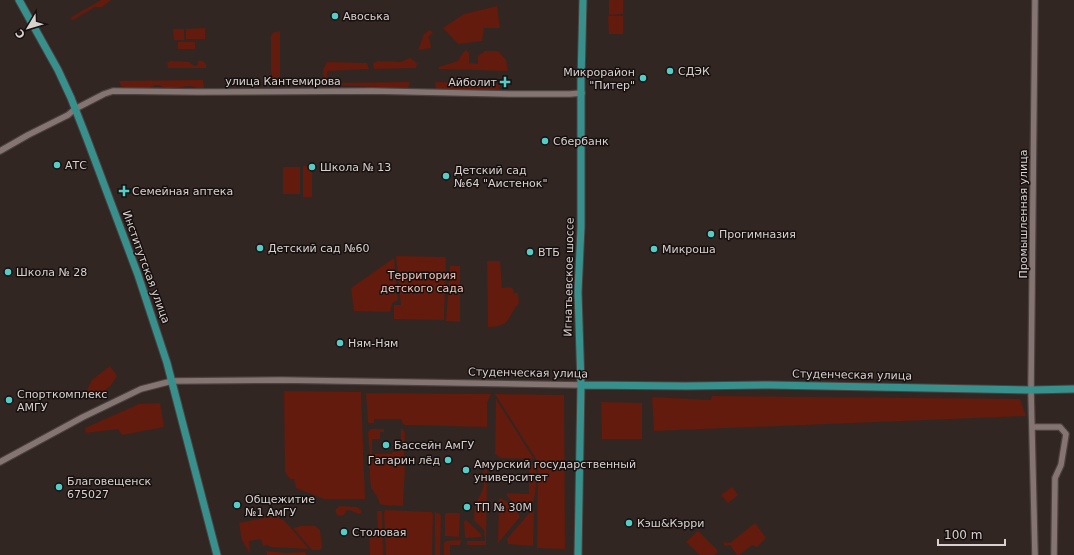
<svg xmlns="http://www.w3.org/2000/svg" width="1074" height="555" font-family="'DejaVu Sans',sans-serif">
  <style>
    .green { fill: #621b0c }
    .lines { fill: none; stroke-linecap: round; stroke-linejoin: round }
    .minor-casing { stroke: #4b413f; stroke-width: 8 }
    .major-casing { stroke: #4b413f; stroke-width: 9 }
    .minor { stroke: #847572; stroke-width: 5.5 }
    .major { stroke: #37908c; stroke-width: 7 }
    .poi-dot { fill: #54cdc8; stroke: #16100f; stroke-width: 1.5 }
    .labels { text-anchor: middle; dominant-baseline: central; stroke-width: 3; stroke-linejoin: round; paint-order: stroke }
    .poi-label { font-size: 11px; fill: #d9d1cf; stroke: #16100f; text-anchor: start }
    .street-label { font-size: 11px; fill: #d9d1cf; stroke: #16100f }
    .park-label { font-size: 11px; fill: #f4c5ba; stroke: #16100f }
  </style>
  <rect width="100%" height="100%" fill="#322623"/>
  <path class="green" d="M101,0h10l-9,7h-7l-22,13 -3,-2z
    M609,0h14v14l-14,1z
    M497,6l3,22h-16l-2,13 -24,3 -15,-16 21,-14z
    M608,16h15v18h-14z
    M205,28v11h-19v-10z
    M173,29h11v11h-10z
    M430,30l3,3 -5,4 2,4 1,7 -13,2 6,-16z
    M279,31l1,1v47l-8,-1 -1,-8v-34l2,-3z
    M178,42h17v7h-17z
    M466,50l3,3v10l9,1v-8l7,-5h13l8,9 2,11 -69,-2v-2l19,-6 4,-7z
    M410,58l7,5 -1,5 -42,1 -1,-6 5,-2 23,1z
    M171,61l18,1 5,4 4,-1v-4c5,-1 9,2 8,7h-38l-1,-5z
    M327,62l40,1 2,6 -42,2v12l83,-1 -2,6 -84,-3 -1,-15z
    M203,80l1,8 -4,2c-4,-2 -8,-4 -12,-4 -10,1 -20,6 -29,-1h-4c-7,6 -25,4 -34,1l-2,-5z
    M435,82l64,2 1,6h-64z
    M303,166h9v31h-9z
    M283,167h17v27h-17z
    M396,256l50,1 -2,63 -50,-1v-14h7z
    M394,258l4,42 -6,3 -2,9 -36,-1 -3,-23z
    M487,261h13l2,27 8,-1 3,2 1,4h4l1,10c-12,14 -8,24 -31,24z
    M450,266h10v56l-14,-1z
    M110,366l7,10 -6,9 -12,11h-6l-6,-6 5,-10z
    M284,391l77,1 4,107h-41l-28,-11 -2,-9h-4l-5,-7z
    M366,393l125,1 -4,9v24l-82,-2 -2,-1 -2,-5h-27v4h-5l-1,-1z
    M495,394l69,1 1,154 -28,-1 1,-86z
    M712,396l308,3 6,17 -372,15 -2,-34 59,3z
    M496,399l38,60 -33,-1 -6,-4z
    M601,402l41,1v36h-40z
    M160,403l4,24 -42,8 -4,-6 -32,4 -1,-5 54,-24z
    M371,429h13v3h-4v7h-8v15h20v-2l9,-1v-22h2l2,4 -1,26 -3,2 -30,-1 -1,-2 -2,-26z
    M372,462l29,1 4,4 -2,39 -19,-1 -4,-1 -3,-8 -6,-8 -2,-23z
    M493,463l42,2c2,10 3,50 -15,45l-13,-14v-3l22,1v-25l-42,-1 -1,77h-19v-4h18l-1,-11 -10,-10 1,-16 6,-10 3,-9v-14z
    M732,487l6,8 -10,8 -7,-8z
    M499,498c7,1 18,12 21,19l-22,26z
    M340,506l17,1 4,3v3l-2,1 -10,-4 -3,1 -2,4 -5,1c-3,-2 -4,-3 -3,-7z
    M385,510l46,2 2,2 -1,41h-46l-2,-43z
    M377,511h5l1,44h-13l-1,-25h9z
    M531,511l3,1 -1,34 -25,-2 -1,-5z
    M435,512l5,2 1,3 -1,38h-5z
    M446,513h12l2,1 -1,23 -14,-1v-21z
    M278,515l2,4 4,1 25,29 -38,-2 -4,-2 -4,1 -2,-7 -12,2 1,10 -1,1 -7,-12 -3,-17z
    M466,520l15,14v3l-15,1 -1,-1 -1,-15z
    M755,523l11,15 -9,9 -5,-2 -13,10h-2l-7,-10 -4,1 -2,-1v-3l6,1z
    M301,526h14l5,4 2,18 -2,2h-8l-19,-22z
    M698,531l20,20 -4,4h-14l-14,-13z
    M461,540l-1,5h-10v10h-6v-12l2,-2z
    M266,551l19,2 20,-1 2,3h-40z"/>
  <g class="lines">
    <defs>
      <path id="minor" d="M0,151l28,-16 40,-20 7,-6 29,-15 9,-3 85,1 174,-1 138,3h60l12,-1
        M1032,427h28l6,7 -5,31 -6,13 -1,77
        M0,462l83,-45 58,-28 31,-8 109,-1 300,5
        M1035,555l-4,-165 4,-390"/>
      <path id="major" d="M19,0l39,70 13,28 16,41 51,136 29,88 50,192
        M581,385l105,1 84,-1 261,5 43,-1
        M578,555l3,-170 -3,-93 3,-65v-146l2,-81"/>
    </defs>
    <use href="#minor" class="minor-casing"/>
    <use href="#major" class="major-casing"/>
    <use href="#minor" class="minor"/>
    <use href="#major" class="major"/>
  </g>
  <g class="poi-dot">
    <circle cx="335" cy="16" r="4"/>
    <circle cx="670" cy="71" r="4"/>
    <circle cx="643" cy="78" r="4"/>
    <path d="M503 76h4v4h4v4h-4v4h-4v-4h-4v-4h4z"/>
    <circle cx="545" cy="141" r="4"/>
    <circle cx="57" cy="165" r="4"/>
    <circle cx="312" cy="167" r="4"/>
    <circle cx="446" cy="176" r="4"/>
    <path d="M122 185h4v4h4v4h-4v4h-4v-4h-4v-4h4z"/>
    <circle cx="711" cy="234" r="4"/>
    <circle cx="260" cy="248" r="4"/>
    <circle cx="654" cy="249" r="4"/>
    <circle cx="530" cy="252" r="4"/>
    <circle cx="8" cy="272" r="4"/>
    <circle cx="340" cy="343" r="4"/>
    <circle cx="9" cy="400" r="4"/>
    <circle cx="386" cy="445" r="4"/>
    <circle cx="448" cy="460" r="4"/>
    <circle cx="466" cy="470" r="4"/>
    <circle cx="59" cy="487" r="4"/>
    <circle cx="237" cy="505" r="4"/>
    <circle cx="467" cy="507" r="4"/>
    <circle cx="629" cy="523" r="4"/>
    <circle cx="344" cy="532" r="4"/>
  </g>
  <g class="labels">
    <g class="poi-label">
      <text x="343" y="16">Авоська</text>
      <text x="678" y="71">СДЭК</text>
      <text x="635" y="72" text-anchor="end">Микрорайон<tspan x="635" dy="13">"Питер"</tspan></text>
      <text x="497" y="82" text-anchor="end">Айболит</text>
      <text x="553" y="141">Сбербанк</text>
      <text x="65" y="165">АТС</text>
      <text x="320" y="167">Школа № 13</text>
      <text x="454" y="170">Детский сад<tspan x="454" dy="13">№64 "Аистенок"</tspan></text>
      <text x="132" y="191">Семейная аптека</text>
      <text x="719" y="234">Прогимназия</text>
      <text x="268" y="248">Детский сад №60</text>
      <text x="662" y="249">Микроша</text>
      <text x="538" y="252">ВТБ</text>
      <text x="16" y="272">Школа № 28</text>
      <text x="348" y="343">Ням-Ням</text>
      <text x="17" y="394">Спорткомплекс<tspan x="17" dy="13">АМГУ</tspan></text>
      <text x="394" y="445">Бассейн АмГУ</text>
      <text x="440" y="460" text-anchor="end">Гагарин лёд</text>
      <text x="474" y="464">Амурский государственный<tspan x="474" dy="13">университет</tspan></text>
      <text x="67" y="481">Благовещенск<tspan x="67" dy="13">675027</tspan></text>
      <text x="245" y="499">Общежитие<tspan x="245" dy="13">№1 АмГУ</tspan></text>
      <text x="475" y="507">ТП № 30М</text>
      <text x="637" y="523">Кэш&amp;Кэрри</text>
      <text x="352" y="532">Столовая</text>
    </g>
    <g class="street-label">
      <text x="283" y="81">улица Кантемирова</text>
      <text transform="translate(1023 214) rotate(-90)">Промышленная улица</text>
      <text transform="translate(146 267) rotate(70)">Институтская улица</text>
      <text transform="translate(569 277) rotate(-89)">Игнатьевское шоссе</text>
      <text transform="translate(528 373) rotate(1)">Студенческая улица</text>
      <text transform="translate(852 375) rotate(1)">Студенческая улица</text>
    </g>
    <g class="park-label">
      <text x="422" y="275">Территория<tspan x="422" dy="13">детского сада</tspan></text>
    </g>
  </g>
  <g transform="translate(28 28) rotate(232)" stroke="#16100f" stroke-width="3" paint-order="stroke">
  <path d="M0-3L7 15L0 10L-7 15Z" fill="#d9d1cf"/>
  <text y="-6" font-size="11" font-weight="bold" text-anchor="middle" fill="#d9d1cf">С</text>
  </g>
  <path d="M938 539v6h67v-6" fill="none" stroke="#d9d1cf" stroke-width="2"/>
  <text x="944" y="539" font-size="12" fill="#d9d1cf" stroke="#16100f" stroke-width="3" paint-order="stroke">100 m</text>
</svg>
